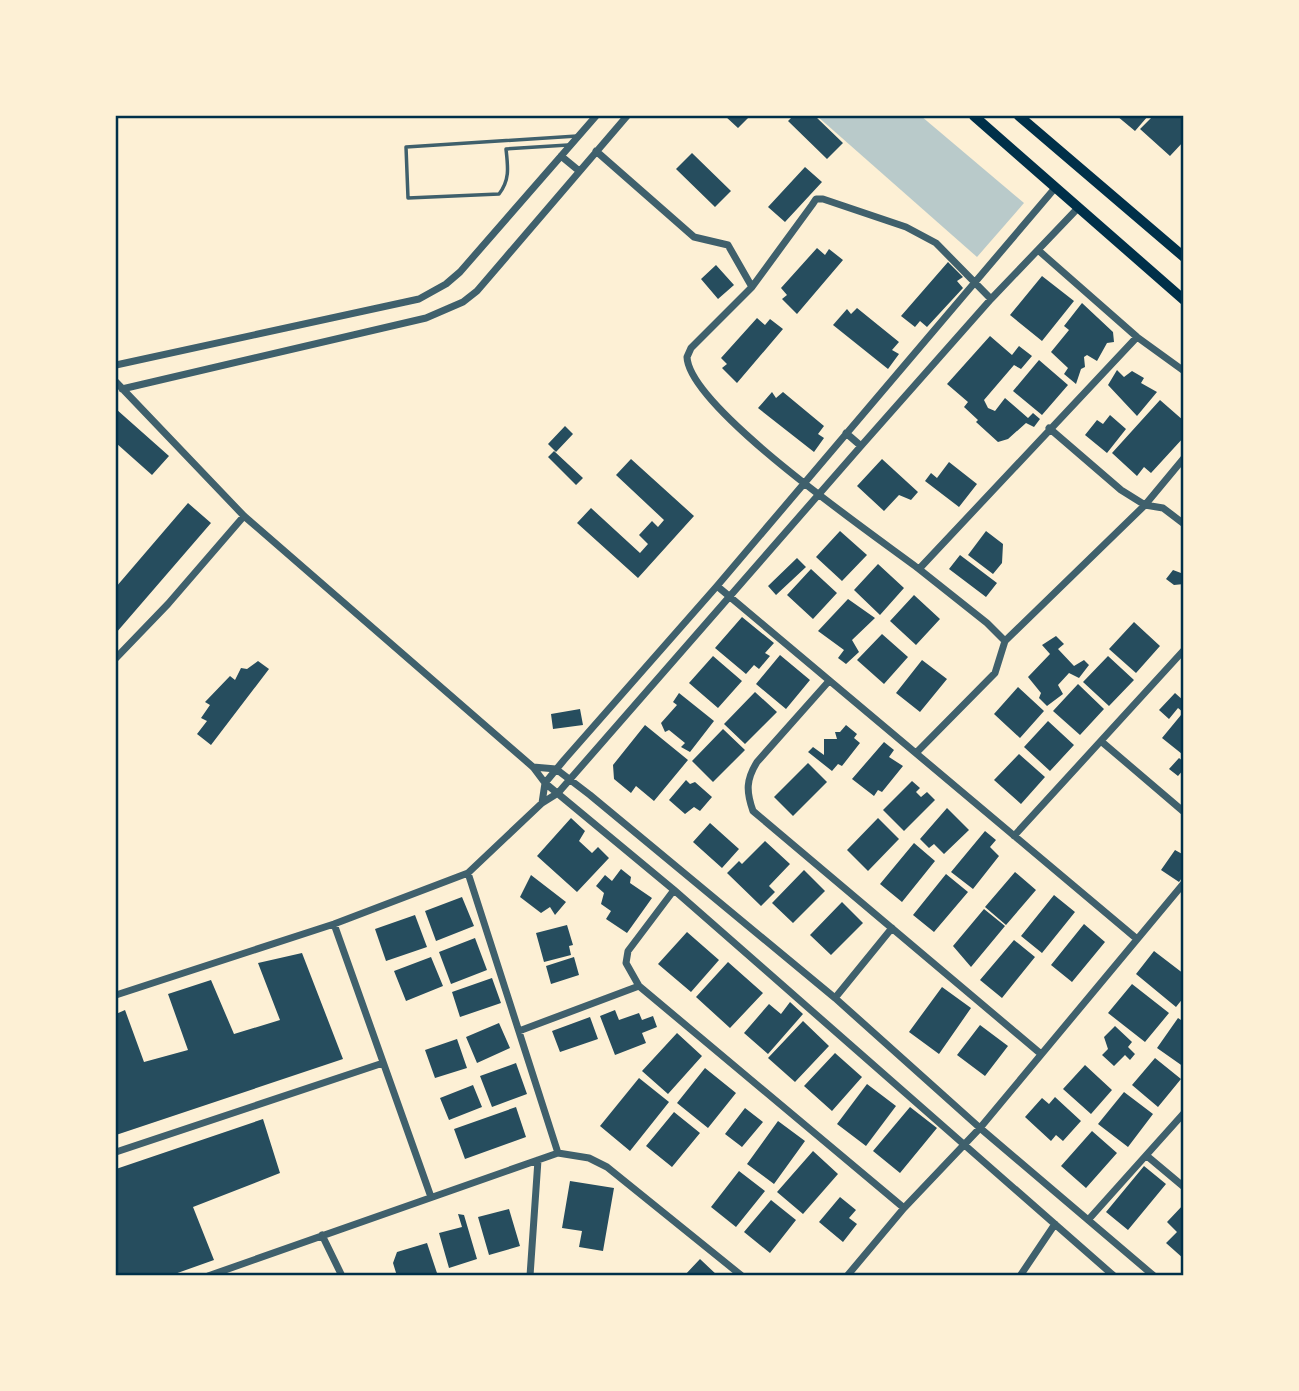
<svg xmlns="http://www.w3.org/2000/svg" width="1299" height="1391" font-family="'Crimson Pro',serif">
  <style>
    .green { fill: #b9caca }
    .building { fill: #264d5e }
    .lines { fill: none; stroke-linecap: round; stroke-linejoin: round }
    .service { stroke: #3f606c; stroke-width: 3.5 }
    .minor { stroke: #3f606c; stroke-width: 7 }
    .trunk { stroke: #003049; stroke-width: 10 }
    .neatline { fill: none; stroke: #003049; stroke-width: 2.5 }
  </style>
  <rect width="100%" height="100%" fill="#fdf0d5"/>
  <path class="green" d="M817,116h104l103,87 -47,54z"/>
  <path class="building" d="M725,116h25l-12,12z
    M793,116h22l28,27 -16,16 -39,-38z
    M1117,116h31l-13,15z
    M1153,116h31v25l-14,15 -30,-27z
    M692,153l39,38 -16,16 -39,-38z
    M805,167l17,15 -37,40 -17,-15z
    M817,248l8,7 4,-6 14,11 -46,54 -15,-15 5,-4 -6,-7z
    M948,262l15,15 -6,4 6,7 -36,39 -7,-6 -5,6 -14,-11z
    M716,265l18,20 -16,14 -17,-20z
    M1042,276l32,25 -32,40 -32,-26z
    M1082,303l31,29 1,10 -7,1 -10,18 -10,-6 -3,2 1,10 -4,2 -5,15 -12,-10 4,-6 -17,-16 18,-22 -5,-4z
    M857,308l42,34 -7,8 7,4 -11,15 -55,-44 14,-16 4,5z
    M757,318l8,7 5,-6 13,10 -46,54 -15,-15 5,-4 -6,-6z
    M990,336l22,19 7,-9 13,10 -11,13 -7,-4 -30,35 4,8 7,3 10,-13 23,20 5,-5 7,6 -6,8 -8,-4 -18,16 -10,3 -22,-20 2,-2 -14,-13 4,-5 -21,-18z
    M1039,360l29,25 -26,30 -29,-24z
    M1117,370l7,7 8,-6 12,7 -3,5 16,9 -20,24 -29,-31z
    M772,392l4,6 7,-6 41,34 -6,8 6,4 -10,14 -56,-44z
    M1160,400l24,21v16l-33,36 -7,-6 -7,9 -25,-23z
    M116,409l53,47 -17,19 -36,-32z
    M1110,415l16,14 -19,24 -22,-18 12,-15 6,4z
    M565,426l8,8 -17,18 -8,-8z
    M554,451l29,27 -7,7 -28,-28z
    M631,459l63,57 -56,62 -61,-55 14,-15 49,45 8,-9 -9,-9 13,-14 6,6 6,-7 -48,-45z
    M882,459l36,33 -7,8 -12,-5 -15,16 -27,-25z
    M949,462l28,22 -18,23 -34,-26 6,-8 6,5z
    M188,503l23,20 -95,110v-46z
    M840,531l27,24 -25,26 -26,-24z
    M986,531l17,13 -1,19 -9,11 -25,-19z
    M960,555l37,28 -11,14 -37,-28z
    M797,558l9,9 -30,28 -8,-9z
    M878,564l26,24 -24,27 -26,-25z
    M811,569l26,24 -24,26 -26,-24z
    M1173,570l8,3 3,-3v14l-10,1 -8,-6z
    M914,595l26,24 -24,26 -26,-24z
    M848,599l27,19 -23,22 7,12 -13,12 -8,-6 6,-8 -26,-19z
    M742,617l32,26 -9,10 5,3 -11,13 -5,-4 -8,9 -31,-26z
    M1134,622l26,24 -24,27 -27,-24z
    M882,634l26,23 -24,27 -27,-24z
    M1056,636l8,8 -6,5 16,17 10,-6 5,5 -10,13 -10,-5 -11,12 5,9 -16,12 -8,-8 2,-5 -13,-16 22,-23 -8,-9z
    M780,655l30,25 -24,29 -30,-25z
    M713,656l29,25 -24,27 -29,-25z
    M1108,656l26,24 -25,26 -26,-24z
    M922,660l25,19 -27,33 -24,-19z
    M258,661l11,8 -58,76 -14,-11 10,-13 -6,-3 9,-13 -5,-3 25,-26 5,4 6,-12 6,1z
    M1078,684l26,25 -24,26 -27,-24z
    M1018,687l26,24 -24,27 -26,-24z
    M755,692l22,20 -32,32 -21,-20z
    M679,693l35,28 -24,31 -9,-5 4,-4 -16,-13 -4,2 -4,-9 16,-18 -4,-3z
    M1175,693l9,8v12l-6,-5 -9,11 -10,-9z
    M580,709l3,16 -30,4 -2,-15z
    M1181,715l3,2 -2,37 -20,-16z
    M1048,721l26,24 -24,26 -26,-24z
    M645,725l43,35 -34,41 -18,-15 -5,7 -17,-14 -1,-14z
    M846,725l11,9 -3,4 6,5 -18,23 -4,-2 -6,7 -24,-19 5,-5 11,8v-16h13l-2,-7h5z
    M723,729l22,21 -32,32 -21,-21z
    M884,742l10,8 -5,7 14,9 -21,26 -4,-2 -4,6 -22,-17z
    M1019,754l26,23 -24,27 -27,-24z
    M1179,758l5,4v7l-6,7 -9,-7z
    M808,763l19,19 -34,34 -19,-19z
    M686,780l4,4 5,-2 17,15 -12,14 -6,-4 -9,7 -16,-14z
    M912,781l8,7 -4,4 5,5 6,-5 8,8 -31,31 -21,-21z
    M947,808l22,22 -25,24 -10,-10 -5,4 -9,-9z
    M571,818l14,13 -6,10 13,12 6,-6 11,11 -32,34 -40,-36z
    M878,818l21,21 -31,32 -21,-21z
    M710,823l29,26 -17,19 -29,-26z
    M985,831l11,9 -6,7 9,9 -26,33 -22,-17z
    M765,841l25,23 -21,22 6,6 -14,14 -34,-33 12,-12 3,3z
    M914,843l21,18 -33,41 -22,-18z
    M1175,850l9,5v20l-5,7 -18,-12z
    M621,869l10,8 -1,6 22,15 -25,35 -21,-14 5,-8 -10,-7 3,-11 -8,-7 9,-11 7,6z
    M804,870l21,21 -32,32 -21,-20z
    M1015,872l21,18 -30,35 -21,-18z
    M946,874l22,18 -34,40 -21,-17z
    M531,875l35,27 -11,13 -5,-8 -9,6 -21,-16z
    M1054,895l21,17 -33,41 -21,-17z
    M462,897l12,29 -38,15 -11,-30z
    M842,902l21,21 -32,32 -21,-20z
    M984,909l21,17 -34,41 -18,-21z
    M415,915l12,32 -41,14 -11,-32z
    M1084,924l21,18 -33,40 -21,-17z
    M567,925l6,20 -4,1 2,9 -27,7 -8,-29z
    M687,932l32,28 -28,32 -33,-28z
    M475,938l12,32 -36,14 -12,-32z
    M1014,940l21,17 -33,41 -22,-18z
    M1154,951l30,23v23l-8,10 -40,-33z
    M302,953l41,106 -227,76v-121l9,-4 19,52 44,-12 -20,-56 43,-14 23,54 46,-14 -22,-57z
    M431,957l12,29 -37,15 -12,-30z
    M574,957l5,18 -28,9 -5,-18z
    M728,962l35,31 -33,35 -34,-31z
    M492,978l9,25 -41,14 -8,-25z
    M1132,984l37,29 -24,29 -37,-29z
    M942,987l29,21 -32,46 -30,-22z
    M790,1002l13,12 -35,40 -24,-21 25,-29 12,10z
    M615,1010l4,10 20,-7 3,7 11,-4 4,11 -15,6 4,10 -31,12 -15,-39z
    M590,1017l8,22 -38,13 -8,-21z
    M1178,1018l6,4v45l-27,-19z
    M803,1021l26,25 -34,36 -27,-24z
    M499,1023l11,25 -33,15 -11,-26z
    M980,1025l28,21 -23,30 -28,-21z
    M1115,1026l17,16 -4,5 7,7 -5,6 -5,-5 -11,11 -12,-11 6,-6 -4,-12z
    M677,1033l25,23 -34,38 -26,-23z
    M457,1039l10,29 -32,10 -10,-28z
    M835,1053l27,24 -30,34 -28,-25z
    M1155,1058l26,21 -23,28 -26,-22z
    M516,1063l11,31 -35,13 -12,-31z
    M1085,1065l27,25 -21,24 -28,-25z
    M705,1068l31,25 -28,35 -31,-25z
    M639,1078l30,24 -39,49 -30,-25z
    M867,1084l29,22 -30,40 -29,-22z
    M473,1085l9,22 -33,13 -9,-22z
    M1124,1092l29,22 -25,33 -30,-23z
    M1055,1097l26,24 -18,20 -7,-6 -5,6 -26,-24 17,-19 7,6z
    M516,1107l10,30 -61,22 -11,-30z
    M910,1107l27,21 -37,45 -27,-22z
    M745,1108l18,14 -21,25 -17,-13z
    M674,1112l26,21 -28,34 -26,-21z
    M263,1119l17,54 -87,34 21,53 -45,16h-53v-107z
    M778,1121l27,20 -31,43 -27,-20z
    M1092,1131l25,22 -31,35 -25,-22z
    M813,1151l25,23 -35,40 -26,-22z
    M1144,1166l22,18 -38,46 -22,-18z
    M739,1171l26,20 -29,36 -25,-20z
    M570,1181l44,7 -11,63 -24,-4 3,-16 -20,-3z
    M840,1197l16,13 -7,8 8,6 -14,18 -24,-20z
    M771,1200l25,20 -26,33 -26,-21z
    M1184,1204v55l-18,-16 11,-11 -10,-10z
    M509,1209l11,37 -31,9 -11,-38z
    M458,1214l6,1 13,44 -28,9 -10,-35 23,-6z
    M427,1243l11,33h-41l-4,-13 4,-11z
    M700,1259l18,17h-34z"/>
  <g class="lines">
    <path class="service" d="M568,145l-62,4c2,18 4,31 -7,45l-91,4 -2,-51 171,-11"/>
    <path class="minor" d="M596,151l98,86 34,8 24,42 -61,61 -4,9c2,51 187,178 232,212l218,-232
      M561,156l17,14
      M1038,250l99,87 47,34
      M752,287l60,-82 4,-6h7l83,28 30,16 55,56
      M116,365l303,-66 27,-15 14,-12 136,-156
      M116,382l128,134 289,251 12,16 129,107 440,386
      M122,389l304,-71 37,-16 14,-11 150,-175
      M1049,428l72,62 24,15 18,3 21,16
      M846,433l15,13
      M919,569l68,54 18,18
      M717,586l420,353
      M116,658l52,-54 76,-88
      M829,681l-72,81c-11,18 -11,29 -4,49l288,243
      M1102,742l82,70
      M916,753l79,-80 10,-32 140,-136 39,-47
      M533,767l23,2 34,26 245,203 145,130 174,148
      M542,803l3,-20 19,-23 153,-174 338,-398
      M1014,836l170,-186
      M468,873l90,280
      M674,890l-46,61 -2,12 13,23 265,222
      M334,924l97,273
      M116,995l218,-71 134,-51 74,-70 16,-10 303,-347 130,-147 87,-91
      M835,998l57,-70
      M519,1031l120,-45
      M116,1152l267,-89
      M1147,1156l37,31
      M1089,1219l95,-106
      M322,1235l20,41
      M208,1276l350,-123 31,5 18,9 135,109
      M530,1276l8,-116
      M847,1276l57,-68 76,-80 204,-245
      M1020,1276l35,-52"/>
    <path class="trunk" d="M974,116l210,184
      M1019,116l165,141"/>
  </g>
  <rect width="1299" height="1391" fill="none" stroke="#fdf0d5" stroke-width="234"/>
  <rect x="117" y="117" width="1065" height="1157" class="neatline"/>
</svg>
